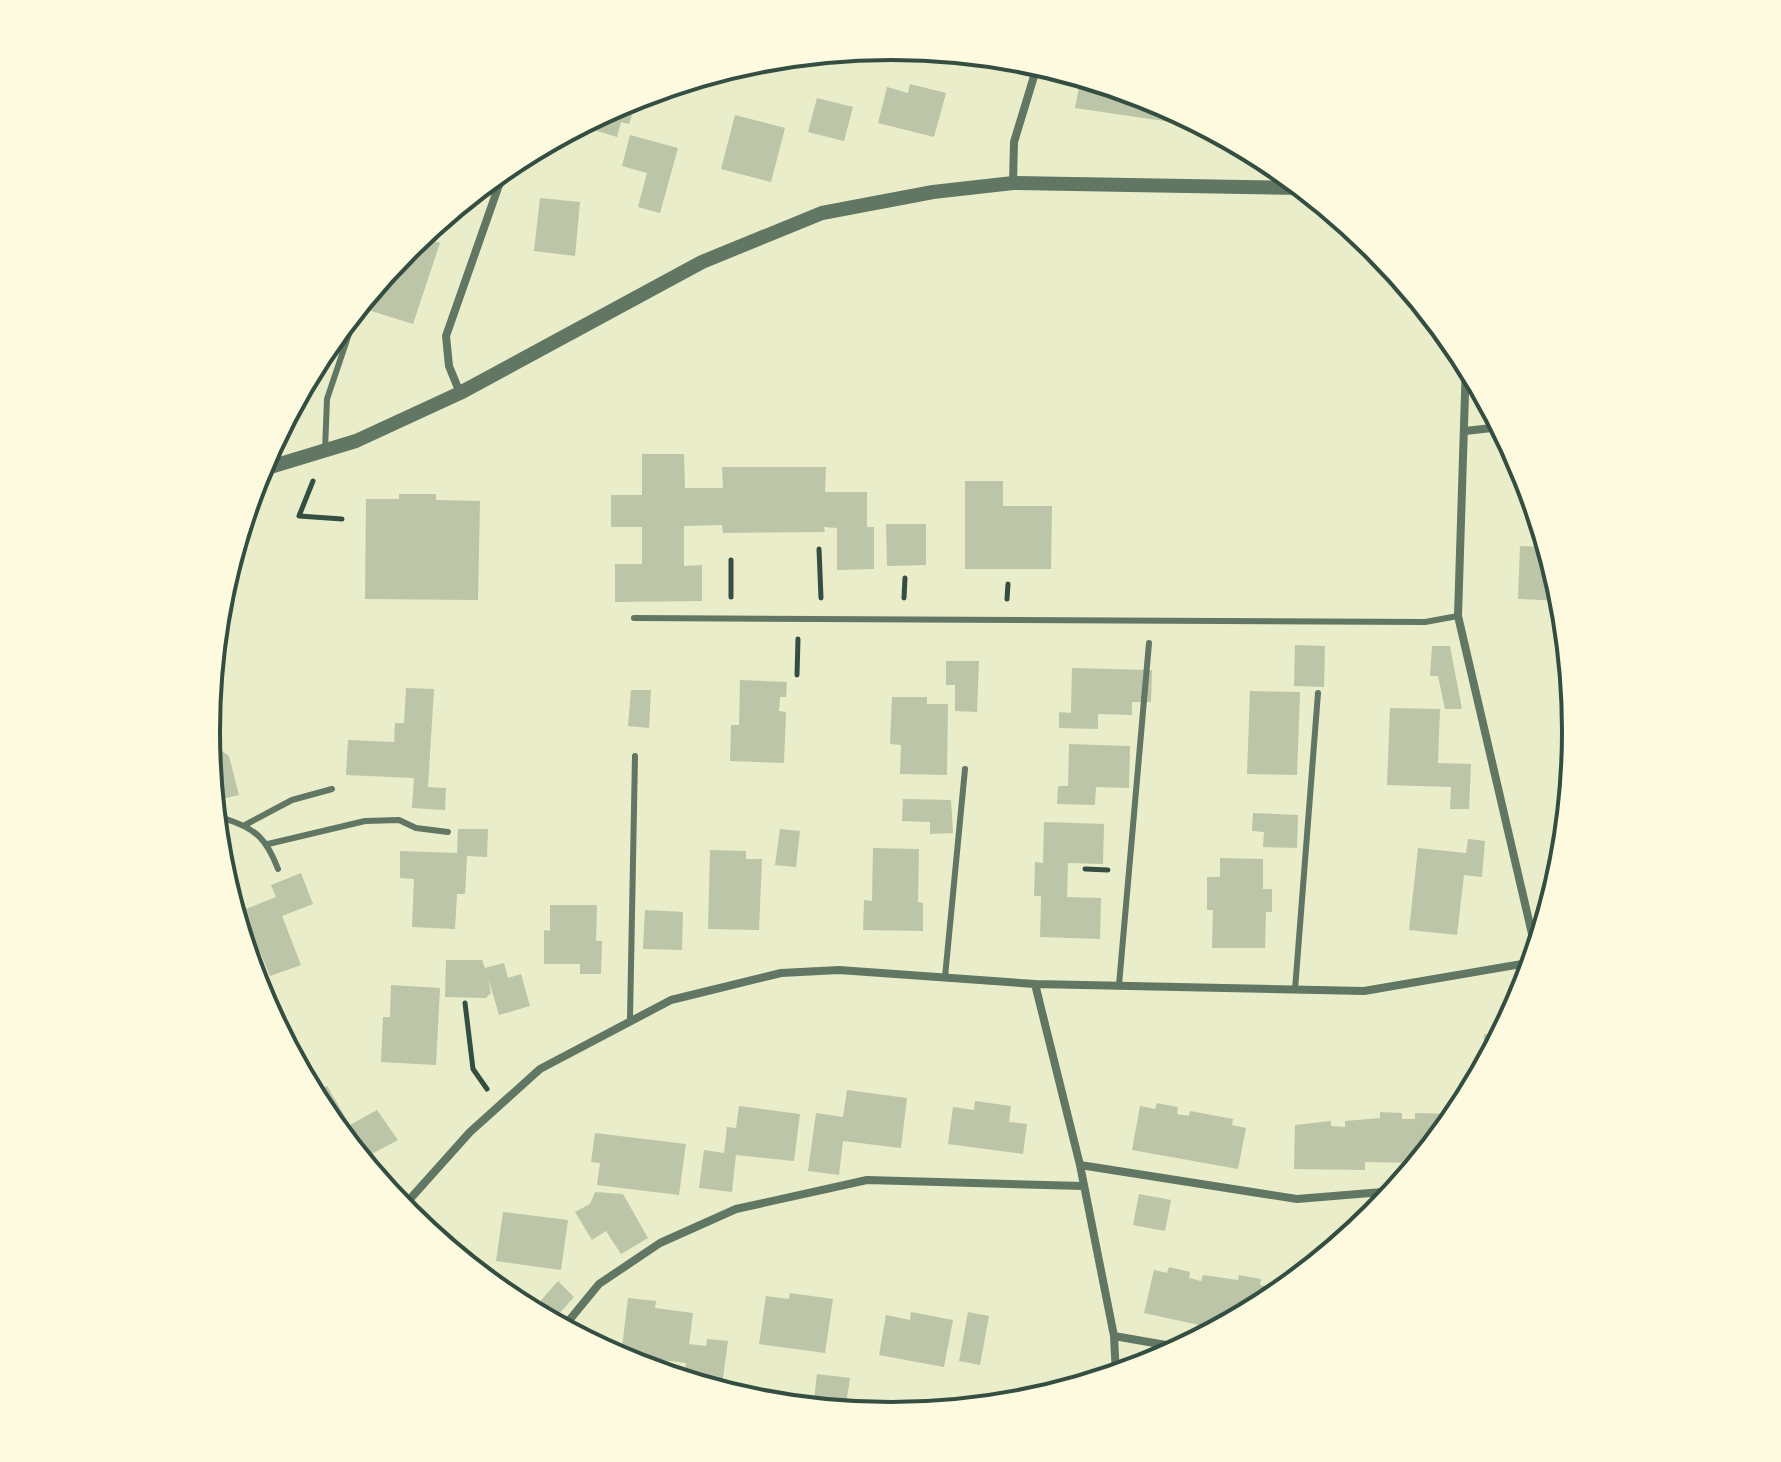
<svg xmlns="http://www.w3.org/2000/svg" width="1781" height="1462" font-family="'PT Sans',sans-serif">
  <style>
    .building { fill: #bcc5a7 }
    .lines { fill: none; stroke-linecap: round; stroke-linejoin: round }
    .path { stroke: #344e41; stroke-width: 5 }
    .service { stroke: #617663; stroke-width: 6 }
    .minor { stroke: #617663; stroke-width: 8 }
    .tertiary { stroke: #617663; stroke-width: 14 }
    .rim { fill: none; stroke: #344e41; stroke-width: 4 }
  </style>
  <rect width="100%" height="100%" fill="#e9edc9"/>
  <path class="building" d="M937,51l43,4 -3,8z
    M1081,76l72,22 52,29 -130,-19z
    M910,84l36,9 -12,44 -56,-14 9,-36 21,6z
    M629,98l-4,12 8,2 -4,12 -8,-2 -4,15 -40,-12z
    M817,98l36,9 -9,34 -36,-9z
    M735,115l50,13 -14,54 -50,-13z
    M630,135l48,13 -18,65 -22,-6 9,-34 -25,-7z
    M540,198l40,4 -5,54 -41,-5z
    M425,231l-2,6 17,6 -27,81 -45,-14 9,-28 29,-36z
    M642,454h42l1,34h38l-1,-21h104l-1,25h42v35h7v42l-37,1v-42l-13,-1 1,5 -102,1 -1,-8 -38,1v40l18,-1v36l-87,1v-38h27v-37h-31v-32h31z
    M965,481h38v25h49l-1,63h-86z
    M399,494h37v6l44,1 -2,99 -113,-1 1,-100h33z
    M886,524h40v41l-39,1z
    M1520,546l27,1 16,54 -45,-2z
    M1295,645l30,1 -1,41 -30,-1z
    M1432,646h18l12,63h-17l-7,-33h-8z
    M946,661h33l-2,51 -22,-1v-26h-9z
    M1072,668l80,2 -1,32h-19v13l-34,-1v15l-39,-1v-16l12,1z
    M740,680l47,2 -1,15h-6l-1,14 7,1 -2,51 -54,-2 1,-36h8z
    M406,688l28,1 -6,98 18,1 -1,22 -33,-2 2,-30 -68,-3 2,-35 46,2 1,-19h9z
    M631,690h20l-2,38 -21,-2z
    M1250,691l50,1 -3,83 -50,-1z
    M892,697h35v7h21l-1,71 -47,-1 1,-29 -11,-1z
    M1390,708l50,1 -2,54 33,1 -2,45h-19l1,-22 -64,-2z
    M212,744l17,12 10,39 -27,6 -5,-51z
    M1069,744l61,2 -1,42 -33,-1 -1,18 -38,-1 1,-18h10z
    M1567,744h7l-9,89 -5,-1 2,-65 5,1z
    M903,799l48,1 2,33 -23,1v-12l-28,-1z
    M1253,813l45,2 -1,33 -34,-1 1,-15 -12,-1z
    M1044,822l60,2 -1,40 -35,-1 -1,34 34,1 -1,41 -60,-2 1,-41h-7l1,-34 8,1z
    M458,829h30l-1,28 -20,-1 -2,38h-8l-2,35 -43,-2 2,-48 -14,-1v-27l57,2z
    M780,829l20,2 -4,36 -21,-2z
    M1468,839l17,2 -3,36 -18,-2 -7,60 -48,-5 9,-82 48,5z
    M873,848l46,1 -1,53 5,1v28l-60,-1 1,-30 8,1z
    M710,850l36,1v8h16l-3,71 -51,-1z
    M1220,858l43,1v30h9v23h-6l-1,36h-53l1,-38h-6v-33h13z
    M301,873l12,31 -31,12 19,49 -31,11 -27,-66 33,-13 -5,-12z
    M550,905h47l-1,36h6l-1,33h-21v-10h-36v-34l6,1z
    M645,910l38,2 -1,38 -39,-1z
    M446,960h36l3,8 19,-5 4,15 13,-4 9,32 -31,9 -11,-38 3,16 -5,5 -41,-1z
    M391,985l49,3 -4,77 -55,-3 2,-45h7z
    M270,1010l21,36 -4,2 -20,-37z
    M1484,1034l17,1 -18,33z
    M327,1086l23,39 27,-15 21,30 -30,16 -6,-11 -9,6 -41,-56z
    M847,1090l60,8 -6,50 -58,-7 -4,34 -31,-4 8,-58 27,4z
    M975,1101l36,5 -2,16 18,2 -4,30 -75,-10 5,-37 21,3z
    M1157,1103l21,4 -1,7 12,2 1,-5 43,8 -1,6 14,3 -8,41 -106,-19 8,-44 15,3z
    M739,1106l61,8 -6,47 -58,-6 -4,37 -33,-4 5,-38 20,3 3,-26 9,1z
    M1380,1112l22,1v6h13v-6l43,1 -40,49 -53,-1v8l-71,-1 1,-44 36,-4v5l14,1v-6l35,-3z
    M595,1133l91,11 -7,51 -82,-10 3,-22 -9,-1z
    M595,1192l28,2 25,44 -27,16 -15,-23 -14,9 -17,-28 15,-8z
    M1139,1194l32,6 -6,31 -32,-6z
    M503,1212l65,8 -7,50 -65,-9z
    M1169,1267l21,5 -1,6 12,3 2,-6 35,5 1,-5 22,4 -1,6 12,3 2,-5 15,3 -18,15 -42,22 -14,-3 -2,8 -69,-15 10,-43 13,3z
    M558,1281l16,16 -23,26 -45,-25 10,-11 20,19z
    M790,1293l43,6 -8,54 -66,-9 7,-48 23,3z
    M628,1298l28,3 -1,7 38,5 -4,31 17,2 1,-7 21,2 -7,51 -37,-11 2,-18 -65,-8z
    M911,1312l42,8 -9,47 -65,-12 7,-40 24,5z
    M968,1312l21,4 -9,49 -21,-4z
    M817,1374l33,4 -5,33 -32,-3z"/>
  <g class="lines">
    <path class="path" d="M313,481l-14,35 43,3
      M819,549l2,49
      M731,560v37
      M904,598l1,-20
      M1007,599l1,-15
      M797,675l1,-36
      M1085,869l23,1
      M465,1003l8,66 14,20"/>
    <path class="service" d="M325,450l2,-51 32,-95
      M634,618l791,4 33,-6
      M215,825l11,-6c31,10 41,21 52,50
      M245,825l47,-25 40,-11
      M268,844l97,-23 34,-1 17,8 32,4
      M945,977l20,-208
      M1119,985l30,-342
      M1295,990l23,-297
      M630,1019l5,-263"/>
    <path class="minor" d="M1013,183l1,-41 24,-79
      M1466,362l-8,254 78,335
      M460,393l-11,-27 -3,-30 60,-171
      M1465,431l36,-4
      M1035,984l45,181 34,171 2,39
      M1080,1165l217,34 98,-8
      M401,1209l69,-77 70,-63 131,-69 110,-27 58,-3 196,14 329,7 169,-29
      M562,1329l37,-45 61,-41 76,-34 131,-29 216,6
      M1114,1336l69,12"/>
    <path class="tertiary" d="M257,471l99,-30 104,-48 242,-131 120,-49 111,-21 80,-9 290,5"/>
  </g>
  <path d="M0 0H1781V1462H0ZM220 731a671 671 0 1 1 1342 0a671 671 0 1 1-1342 0Z" fill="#fefae0" fill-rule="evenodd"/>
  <path class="rim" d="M220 731a671 671 0 1 1 1342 0a671 671 0 1 1-1342 0Z"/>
</svg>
